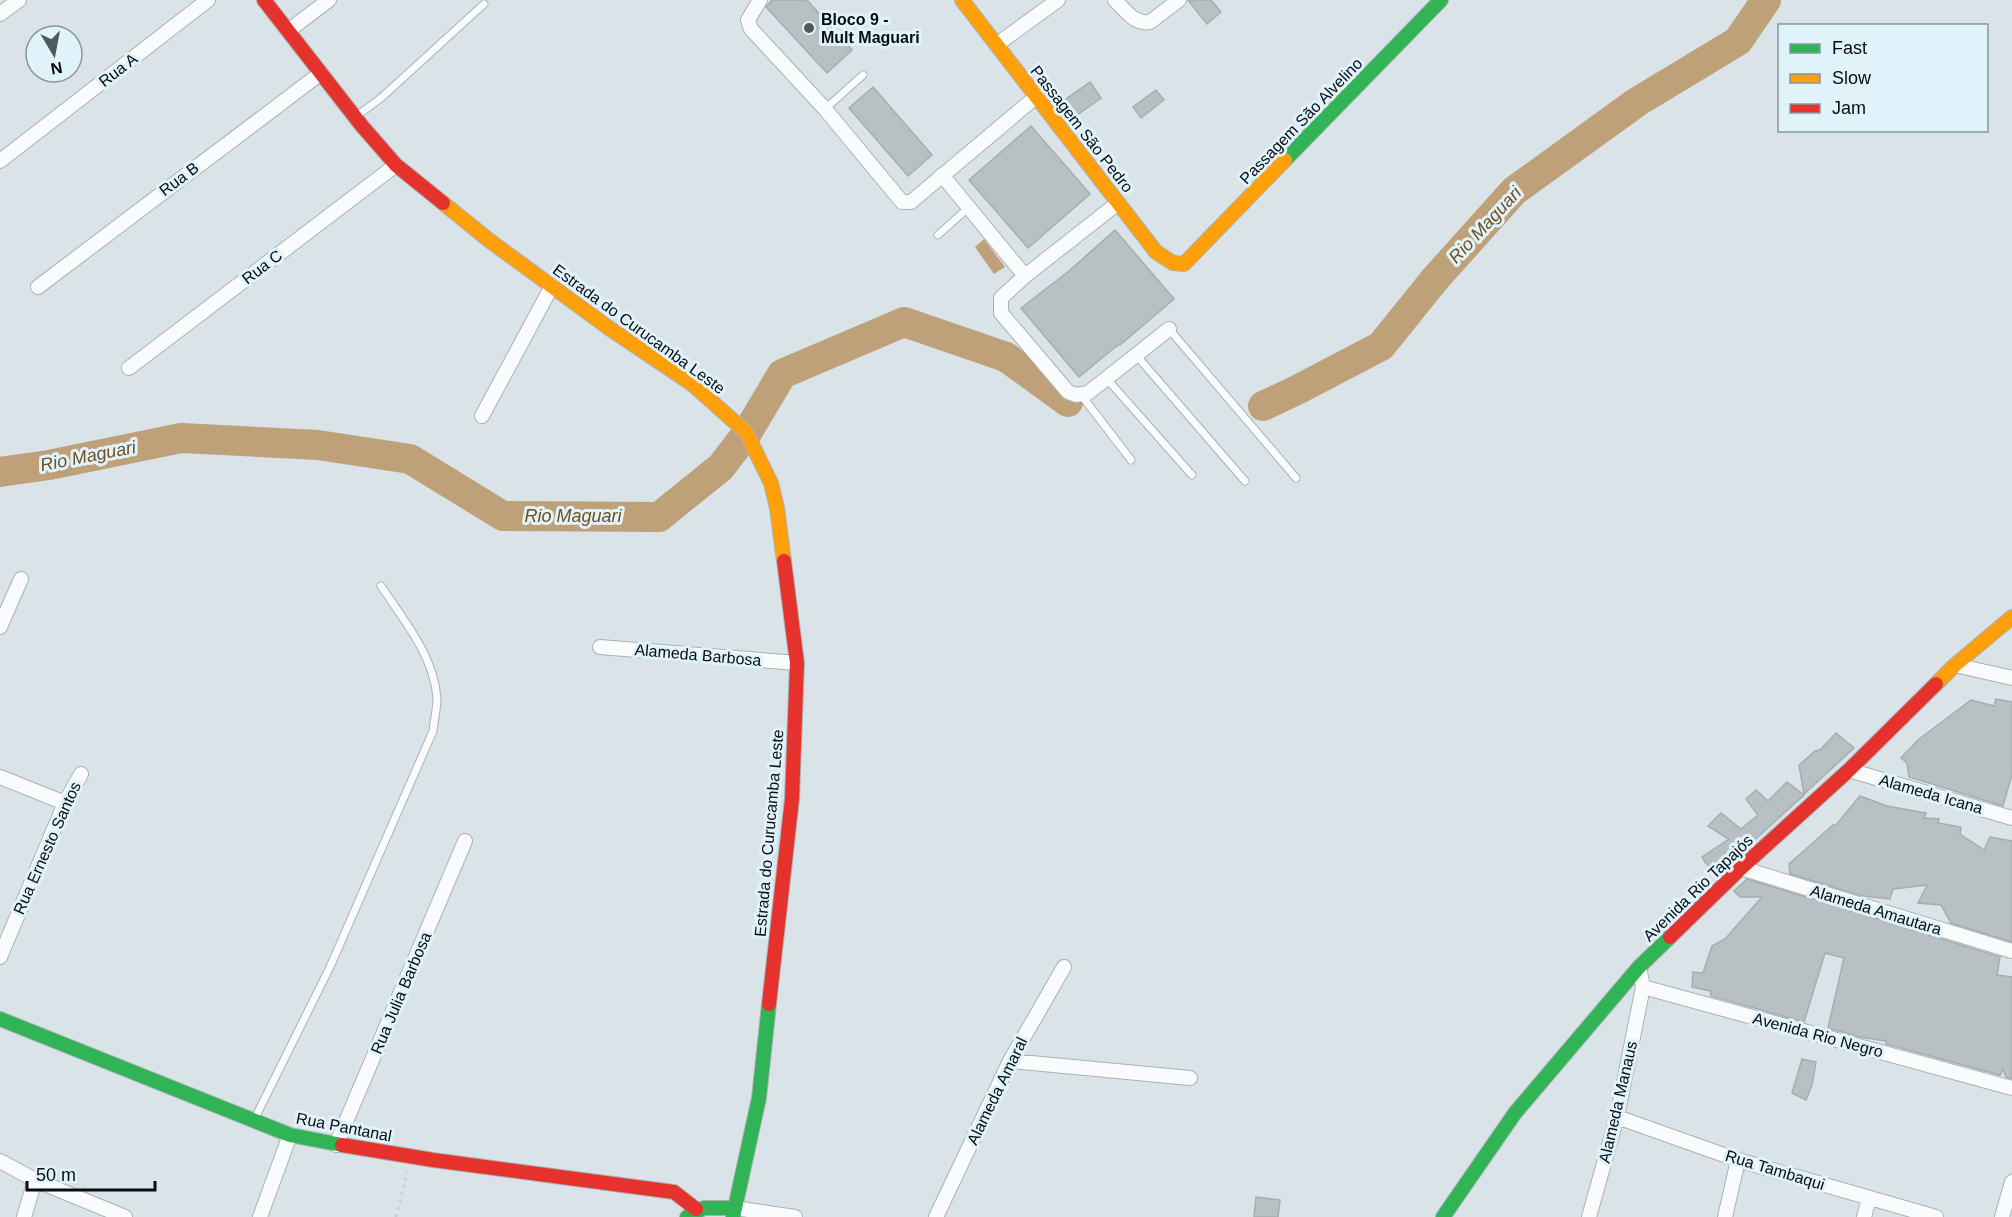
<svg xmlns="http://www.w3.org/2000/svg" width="2012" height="1217" font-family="Arial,sans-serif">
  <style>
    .water { fill: #bea179 }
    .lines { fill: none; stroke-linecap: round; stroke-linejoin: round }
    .river { stroke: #bea179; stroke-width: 30 }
    .building { fill: #b9c0c4; stroke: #a5adb0; stroke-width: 1.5 }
    .lane-casing { stroke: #aab2b5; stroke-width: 9 }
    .street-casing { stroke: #aab2b5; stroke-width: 16 }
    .fast-casing { stroke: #aab2b5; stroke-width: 16 }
    .slow-casing { stroke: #aab2b5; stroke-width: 16 }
    .jam-casing { stroke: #aab2b5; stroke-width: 16 }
    .path { stroke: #cccfd1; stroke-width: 3; stroke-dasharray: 3 4.5; stroke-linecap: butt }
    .lane { stroke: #f9fbfc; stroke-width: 7 }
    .street { stroke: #f9fbfc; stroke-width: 14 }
    .fast { stroke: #30b455; stroke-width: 14 }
    .slow { stroke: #ff9f0a; stroke-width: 14 }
    .jam { stroke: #e5322d; stroke-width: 14 }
    .poi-dot { fill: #50585c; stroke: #e0f3fb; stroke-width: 2 }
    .labels { text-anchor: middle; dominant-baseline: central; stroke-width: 6; stroke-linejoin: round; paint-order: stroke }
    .poi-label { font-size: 16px; font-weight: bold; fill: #070d10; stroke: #e0f3fb; text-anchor: start }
    .street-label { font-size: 16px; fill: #070d10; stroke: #e0f3fb }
    .water-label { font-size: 18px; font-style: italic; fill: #6f4e21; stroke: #e0f3fb }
  </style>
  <rect width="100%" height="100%" fill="#d9e3e8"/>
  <path class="water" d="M984,239l21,28 -11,7 -19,-27z"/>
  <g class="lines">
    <path class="river" d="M1263,406l34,-16 84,-44 54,-67 79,-88 123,-89 101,-61 28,-41
      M0,472l49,-7 132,-27 137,7 92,14 93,57 156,1 62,-50 26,-34 35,-59 122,-52 102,35 62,45"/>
  </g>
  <path class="building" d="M772,0h35l45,50 -25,23 -61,-66z
    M1188,0h23l10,12 -14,12z
    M1090,82l11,16 -31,22 -11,-16z
    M873,87l59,68 -24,21 -59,-68z
    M1156,90l8,10 -23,18 -8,-11z
    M1031,126l59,68 -62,54 -59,-68z
    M1115,230l59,69 -54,46 -1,-1 -40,33 -58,-69 48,-37z
    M1996,699l16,3v72l-9,32 -94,-29 -2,-14 -6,-5 17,-18 53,-40 23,6z
    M1836,733l18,15 -50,46 -5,-29 16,-14 5,-1z
    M1787,782l17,13 -87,79 -12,-12 -3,-5 27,-18 -21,-13 13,-13 20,16 17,-14 -12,-16 10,-9 12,11z
    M1860,796l27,10 39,7 -2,5 15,1 -1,4 23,4 -1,7 24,16 6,-13 22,4v101l-61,-19 -10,-18 -23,-2 9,-18 -34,4 -3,10 -27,-3 -73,-22 -1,-10 44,-39h3z
    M1747,879l253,78 -3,18 15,2v102l-6,-2 -3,-8 -3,6 -114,-31v-3l-26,-4 -32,-9 16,-70 -19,-5 -21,69 -93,-26 -1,-5 -18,-4 1,-15 10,1 9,-27 13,-7 37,-42h-22l-6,-6z
    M1802,1059l14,3 -4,23 -6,15 -14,-7z
    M1256,1197l24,3 -2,17h-24z"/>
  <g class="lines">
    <defs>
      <path id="lane" d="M825,109l38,-34
        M358,115l23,-17 103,-94
        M938,235l30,-27
        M1169,329l127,149
        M1136,355l109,126
        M1106,378l86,97
        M1082,396l49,64
        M255,1118l75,-151 103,-236c1,-11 4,-22 4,-33 -3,-42 -34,-79 -56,-112"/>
      <path id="street" d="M760,0l-12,20 3,9 74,80 77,93h9l126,-106
        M1115,0c10,10 20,25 35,22l29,-22
        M0,14l19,-14
        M288,31l41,-31
        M996,45l62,-45
        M0,161l208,-161
        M942,175l83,101
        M1118,203l-93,73 -24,22v15l67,79 8,3 12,-2 81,-64
        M38,287l283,-214
        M129,368l267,-203
        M482,416l70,-130
        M0,627l21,-48
        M600,647l197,16
        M1955,665l57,13
        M1849,770l163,48
        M0,777l65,26
        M1741,868l271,83
        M0,957l65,-154 16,-29
        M1639,967l4,20 369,101
        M1010,1061l180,17
        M1617,1117l121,43 198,57
        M336,1145l129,-304
        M0,1161l35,19 90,37
        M735,1208l60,9
        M24,1217l11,-37
        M260,1217l30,-82
        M936,1217l74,-156 54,-94
        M1589,1217l28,-100 26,-130
        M1725,1217l13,-57
        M1864,1217l5,-19
        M2002,1217l10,-35"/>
      <path id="fast" d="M1285,160l156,-160
        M0,1019l290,116 52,10
        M687,1217l17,-9h31
        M733,1217l26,-119 10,-94
        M1443,1217l72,-104 124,-146 31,-30"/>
      <path id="slow" d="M962,0l194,252 17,11 11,1 101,-104
        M443,203l47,38 119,87 83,56 54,48 25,51 6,25 7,53
        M1936,684l19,-19 57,-48"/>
      <path id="jam" d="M264,0l98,126 34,39 47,38
        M1670,937l71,-69 108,-98 87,-86
        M769,1004l23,-205 5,-136 -13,-102
        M342,1145l91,15 241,32 22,17"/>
    </defs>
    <use href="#lane" class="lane-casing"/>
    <use href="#street" class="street-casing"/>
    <use href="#fast" class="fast-casing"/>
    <use href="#slow" class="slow-casing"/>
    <use href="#jam" class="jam-casing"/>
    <path class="path" d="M396,1217l11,-45"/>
    <use href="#lane" class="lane"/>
    <use href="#street" class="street"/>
    <use href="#fast" class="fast"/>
    <use href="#slow" class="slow"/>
    <use href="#jam" class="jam"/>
  </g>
  <circle class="poi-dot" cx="809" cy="28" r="6"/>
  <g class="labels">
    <g class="poi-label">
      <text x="821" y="19">Bloco 9 -<tspan x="821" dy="18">Mult Maguari</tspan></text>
    </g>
    <g class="street-label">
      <text transform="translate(118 70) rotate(-38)">Rua A</text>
      <text transform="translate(1301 121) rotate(-46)">Passagem São Alvelino</text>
      <text transform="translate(1082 129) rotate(52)">Passagem São Pedro</text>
      <text transform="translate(179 179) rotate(-37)">Rua B</text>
      <text transform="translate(262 267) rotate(-37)">Rua C</text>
      <text transform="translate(639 329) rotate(36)">Estrada do Curucamba Leste</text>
      <text transform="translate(698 655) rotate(5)">Alameda Barbosa</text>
      <text transform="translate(1931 794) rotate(16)">Alameda Icana</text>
      <text transform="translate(769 833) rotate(-85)">Estrada do Curucamba Leste</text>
      <text transform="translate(47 848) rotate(-66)">Rua Ernesto Santos</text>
      <text transform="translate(1698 888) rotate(-44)">Avenida Rio Tapajós</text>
      <text transform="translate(1876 910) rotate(17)">Alameda Amautara</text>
      <text transform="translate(401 993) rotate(-67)">Rua Julia Barbosa</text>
      <text transform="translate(1818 1035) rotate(15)">Avenida Rio Negro</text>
      <text transform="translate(997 1091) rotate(-64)">Alameda Amaral</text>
      <text transform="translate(1618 1102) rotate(-77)">Alameda Manaus</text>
      <text transform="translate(344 1127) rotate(11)">Rua Pantanal</text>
      <text transform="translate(1775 1170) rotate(17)">Rua Tambaqui</text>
    </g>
    <g class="water-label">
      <text transform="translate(1485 225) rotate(-47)">Rio Maguari</text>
      <text transform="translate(88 456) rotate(-11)">Rio Maguari</text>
      <text x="573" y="516">Rio Maguari</text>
    </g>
  </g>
  <rect x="1778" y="24" width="210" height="108" fill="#e0f3fb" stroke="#89979d" stroke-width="1.5"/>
  <rect x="1790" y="44" width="30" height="9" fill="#30b455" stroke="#89979d" stroke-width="1.5"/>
  <text x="1832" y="54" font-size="18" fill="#070d10">Fast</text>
  <rect x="1790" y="74" width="30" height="9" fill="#ff9f0a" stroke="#89979d" stroke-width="1.5"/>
  <text x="1832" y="84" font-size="18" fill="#070d10">Slow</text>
  <rect x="1790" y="104" width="30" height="9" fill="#e5322d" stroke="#89979d" stroke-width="1.5"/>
  <text x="1832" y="114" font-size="18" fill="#070d10">Jam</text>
  <g transform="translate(54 54) rotate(170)"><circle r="28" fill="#e0f3fb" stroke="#89979d" stroke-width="1.5"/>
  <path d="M0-4.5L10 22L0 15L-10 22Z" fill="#50585c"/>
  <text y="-9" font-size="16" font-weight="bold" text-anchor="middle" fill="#070d10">N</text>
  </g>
  <path d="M27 1181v9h128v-9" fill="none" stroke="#070d10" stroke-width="3"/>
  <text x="36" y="1181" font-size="18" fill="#070d10" stroke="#e0f3fb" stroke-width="4.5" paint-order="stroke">50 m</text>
</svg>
